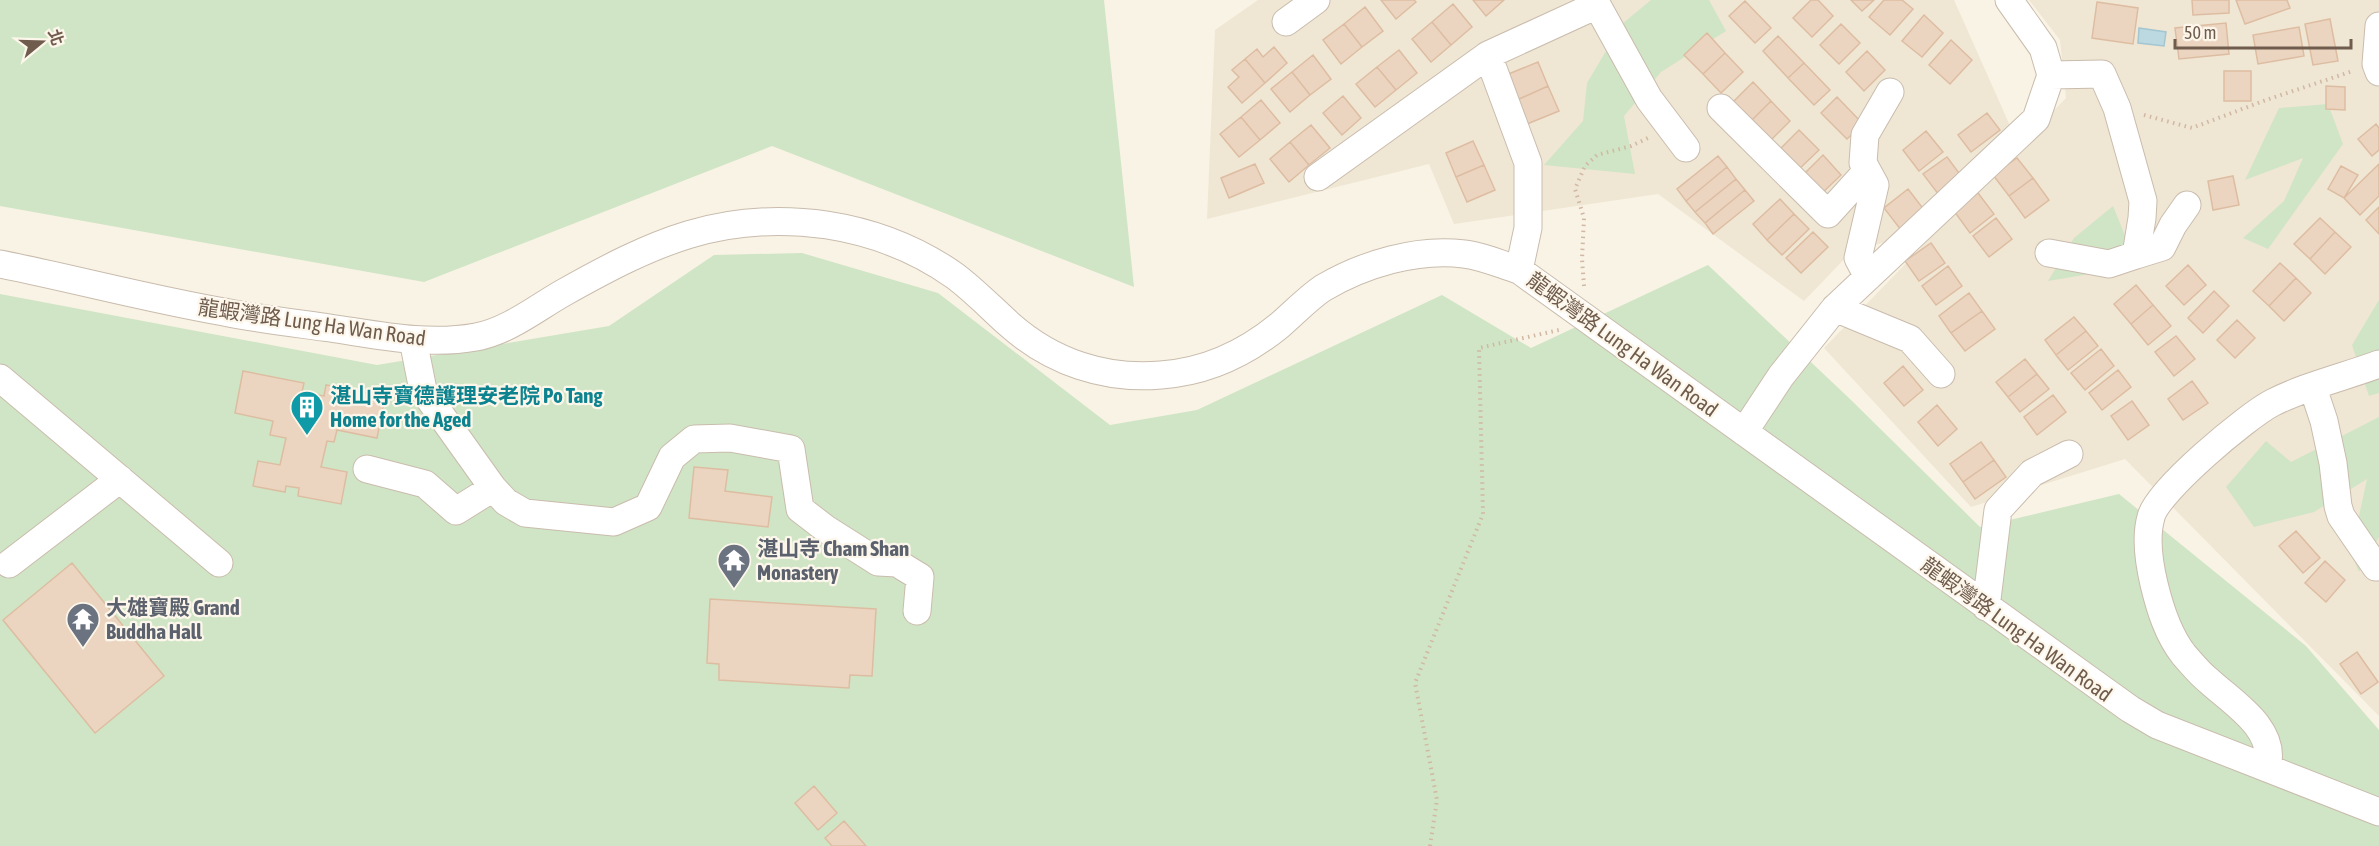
<svg xmlns="http://www.w3.org/2000/svg" width="2379" height="846" font-family="'Asap Condensed','Noto Sans TC',sans-serif">
  <style>
    .residential { fill: #f0e6d4 }
    .green { fill: #d0e5c5 }
    .water { fill: #bcd8e1; stroke: #a3c6d1; stroke-width: 1.5 }
    .building { fill: #ecd5c0; stroke: #ddbda2; stroke-width: 1.5 }
    .lines { fill: none; stroke-linecap: round; stroke-linejoin: round }
    .minor-casing { stroke: #c9bcad; stroke-width: 29 }
    .path { stroke: #d0b8a3; stroke-width: 4; stroke-dasharray: 1.5 4.5; stroke-linecap: butt }
    .minor { stroke: #fff; stroke-width: 27 }
    .labels { text-anchor: middle; dominant-baseline: central; stroke-width: 4.5; stroke-linejoin: round; paint-order: stroke }
    .street-label { font-size: 21px; fill: #6f5c4d; stroke: #fdf7eb }
    .culture-label { font-size: 21px; font-weight: bold; fill: #0d838f; stroke: #fdf7eb; text-anchor: start }
    .worship-label { font-size: 21px; font-weight: bold; fill: #5b616d; stroke: #fdf7eb; text-anchor: start }
  </style>
  <rect width="100%" height="100%" fill="#f9f3e5"/>
  <path class="residential" d="M1258,0h696l57,128 -110,110 -49,13 -48,50 -146,-107 -204,30 -25,-60 -222,55 8,-189z
    M2029,0h350v716l-254,-257 -154,48 -147,-159 242,-250 -6,-58z"/>
  <path class="green" d="M0,0h1104l30,287 -362,-141 -348,136 -424,-76z
    M1651,0h58l17,31 -65,41 -37,44 11,58 -91,-9 39,-44 4,-38 35,-59z
    M2328,104l15,40 -75,105 -25,-11 41,-37 19,-43 -58,22 34,-72z
    M2113,206l15,37 -38,31 -42,7 26,-43z
    M802,253l136,40 172,132 87,-15 245,-115 89,53 177,-83 142,134 130,128 139,-33 187,152 73,84v116h-2379v-552l377,71 232,-39 105,-71z
    M2379,300v93l-10,3 -17,-51z
    M2379,417v120l-20,35 -8,-19 16,-74 -53,33 -60,15 -28,-40 40,-46 25,21z"/>
  <path class="water" d="M2139,28l27,4 -2,14 -26,-3z"/>
  <path class="building" d="M1381,0h33l2,2 -20,17z
    M1473,0h31l-18,16z
    M1811,0h7l15,16 -21,21 -19,-19z
    M1851,0h23l-12,11z
    M1884,0h18l11,9 -23,26 -21,-18z
    M2192,0h37v13l-36,2z
    M2236,0h51l3,8 -45,16z
    M1745,1l26,27 -16,15 -26,-27z
    M2097,2l41,6 -5,36 -41,-6z
    M1453,4l19,23 -21,18 -19,-23z
    M1365,7l18,24 -21,16 -18,-23z
    M1924,15l19,18 -21,24 -20,-16z
    M2330,19l8,42 -25,4 -8,-41z
    M1432,22l19,23 -20,17 -19,-23z
    M2226,23l3,31 -50,5 -4,-31z
    M1344,24l18,23 -21,17 -18,-24z
    M1841,24l19,19 -21,21 -19,-19z
    M2299,27l5,29 -46,8 -5,-29z
    M1707,33l18,20 -22,21 -19,-19z
    M1778,36l26,27 -16,15 -25,-27z
    M1951,40l21,20 -22,24 -21,-19z
    M1274,47l13,16 -22,20 -20,-24 12,-10 6,8z
    M1399,50l18,23 -21,17 -19,-23z
    M1867,51l18,19 -21,21 -18,-19z
    M1725,53l18,19 -22,21 -18,-19z
    M1313,55l18,24 -21,16 -18,-23z
    M1245,59l20,24 -23,20 -14,-16 11,-10 -7,-7z
    M1538,62l10,24 -31,14 -11,-25z
    M1804,63l26,27 -16,15 -26,-27z
    M1377,67l19,23 -21,17 -19,-23z
    M2224,71h27v30h-27z
    M1292,72l18,23 -20,17 -19,-23z
    M1753,82l18,19 -22,22 -18,-19z
    M1548,86l11,25 -32,13 -10,-24z
    M2326,86l19,1v23l-19,-1z
    M1343,96l18,22 -19,17 -19,-22z
    M1837,97l26,27 -16,15 -26,-26z
    M1261,100l19,23 -20,17 -19,-23z
    M1771,101l19,20 -22,22 -19,-20z
    M1987,113l13,17 -29,22 -13,-17z
    M1241,117l19,23 -21,17 -19,-23z
    M2376,124l3,4v22l-7,6 -14,-17z
    M1311,125l19,23 -21,17 -19,-23z
    M1799,130l20,20 -23,22 -19,-20z
    M1926,131l17,21 -24,19 -16,-21z
    M1473,141l11,24 -28,12 -10,-24z
    M1290,142l19,23 -20,17 -19,-23z
    M1823,155l18,20 -22,21 -18,-19z
    M1718,156l9,11 -41,34 -9,-12z
    M1947,157l15,20 -23,18 -16,-21z
    M2017,158l16,20 -24,18 -16,-21z
    M1255,164l9,19 -35,15 -8,-20z
    M2379,164v32l-19,19 -16,-17z
    M1484,165l11,25 -28,12 -11,-25z
    M2341,166l17,9 -14,23 -16,-9z
    M1727,167l9,12 -41,33 -9,-11z
    M2233,176l6,29 -26,5 -5,-29z
    M2033,178l16,22 -24,18 -16,-22z
    M1736,179l9,11 -40,33 -10,-11z
    M1908,189l17,22 -24,19 -17,-22z
    M1745,190l9,11 -41,33 -8,-11z
    M1978,193l16,21 -24,19 -16,-22z
    M1780,199l14,15 -27,26 -14,-16z
    M2379,207v27l-13,-14z
    M1794,214l15,15 -27,26 -15,-15z
    M1996,218l16,21 -23,18 -16,-21z
    M2320,218l15,14 -25,27 -16,-15z
    M1813,232l15,15 -27,26 -15,-15z
    M2335,232l16,15 -26,27 -15,-15z
    M1931,243l14,20 -26,18 -14,-20z
    M2280,263l16,15 -27,28 -16,-15z
    M2188,265l18,20 -22,20 -18,-19z
    M1948,266l14,20 -26,19 -14,-19z
    M2296,278l15,15 -27,28 -15,-15z
    M2136,285l17,20 -22,19 -17,-20z
    M2214,291l15,15 -26,27 -15,-15z
    M1969,293l13,18 -31,22 -12,-17z
    M2153,305l18,21 -23,19 -17,-21z
    M1982,311l13,18 -30,22 -14,-18z
    M2074,317l12,14 -30,24 -11,-15z
    M2237,320l18,18 -20,20 -18,-18z
    M2086,331l12,15 -30,24 -12,-15z
    M2176,336l19,23 -21,17 -19,-24z
    M2101,349l13,17 -29,24 -14,-17z
    M2025,359l12,15 -29,23 -12,-15z
    M1903,366l20,24 -19,16 -20,-23z
    M2118,370l13,17 -29,23 -13,-17z
    M243,371l61,12 -2,9 22,4 2,-11 59,12 -8,41 -40,-8 -3,12 -7,-1 -6,26 26,5 -6,32 -43,-8 1,-8 -13,-2 -1,6 -32,-6 5,-25 22,4 6,-27 -16,-3 3,-14 -38,-8z
    M2037,374l12,15 -29,23 -12,-15z
    M2192,381l16,22 -25,17 -15,-21z
    M2053,395l13,17 -29,23 -13,-18z
    M2132,401l17,24 -21,15 -17,-24z
    M1937,405l20,24 -19,17 -20,-24z
    M1981,442l13,18 -31,22 -13,-18z
    M1994,460l12,17 -31,22 -12,-17z
    M694,467l34,3 -3,21 47,6 -4,30 -79,-9z
    M2296,531l24,27 -17,15 -24,-27z
    M2325,561l20,19 -19,22 -21,-19z
    M72,563l92,113 -69,57 -92,-113z
    M710,599l166,10 -4,67 -22,-1 -1,13 -130,-8v-16l-12,-1z
    M2357,652l21,30 -17,12 -21,-30z
    M814,786l23,27 -19,17 -23,-27z
    M844,821l22,25h-34l-7,-8z"/>
  <g class="lines">
    <defs>
      <path id="minor" d="M1597,5l52,94 37,49
        M1286,22l30,-22
        M2379,26l-3,38 3,8
        M2051,75l51,-1 15,34 26,93 -1,17 -6,37 26,-8 11,-22 14,-20
        M1721,108l107,106 39,-43
        M1318,177l170,-122
        M2049,253l60,11 27,-9
        M0,264c75,15 149,35 224,48 35,7 70,11 106,16 48,7 97,18 146,9 32,-6 59,-28 87,-44 89,-50 158,-83 264,-68 45,7 90,24 128,51 20,15 37,33 55,49 42,37 95,55 151,50 44,-3 85,-22 119,-50 14,-12 28,-27 43,-37 41,-24 94,-40 141,-34 19,2 38,11 55,16l611,439 27,16 222,87
        M1519,270l9,-42v-65l-40,-108 109,-50 -2,-5
        M1868,277l-10,-19 17,-73 -12,-22 2,-28 25,-43
        M1835,308l75,31 31,35
        M413,340l10,50 70,98 13,14 19,11 89,9 34,-15 24,-50 22,-18 36,-1 61,11 9,60 26,20 52,33 19,1 23,14 -3,34
        M0,378l219,185
        M2313,388l11,33 9,42 5,43 3,10 35,51
        M1744,432l37,-56 54,-68 201,-189 15,-44 -8,-27 -34,-48
        M367,469l58,15 31,27 37,-23
        M9,564l111,-85
        M1986,607l12,-97 34,-37 37,-19
        M2267,766c10,-37 -34,-63 -58,-85 -9,-7 -17,-17 -25,-26 -16,-20 -24,-46 -30,-71 -5,-21 -9,-46 -3,-67 6,-26 96,-101 121,-114 33,-17 72,-26 107,-39"/>
    </defs>
    <use href="#minor" class="minor-casing"/>
    <path class="path" d="M2144,115l48,13 74,-28 87,-29
      M1584,286l-2,-27 2,-41 -9,-29 10,-23 12,-11 34,-9 17,-8
      M1430,846l7,-46 -22,-117 68,-169 -4,-166 80,-18"/>
    <use href="#minor" class="minor"/>
  </g>
  <defs>
    <symbol id="building-pin" viewBox="-11 -11 22 30"><path d="M0 17L-7.5 6A9.5 9.5 0 1 1 7.5 6Z" fill="#0f9aa8" stroke="#fdf7eb"/><path d="M-4-6H4V6H1V3H-1V6H-4ZM-2.5-4.3h1.7v1.8h-1.7ZM.8-4.3h1.7v1.8H.8ZM-2.5-1h1.7V.8h-1.7ZM.8-1h1.7V.8H.8Z" fill="#fff"/></symbol>
    <symbol id="temple-pin" viewBox="-11 -11 22 30"><path d="M0 17L-7.5 6A9.5 9.5 0 1 1 7.5 6Z" fill="#6b7280" stroke="#fdf7eb"/><path d="M0-6L5-2H3V0L6.5 2.5H4V6H1.5V3h-3V6H-4V2.5H-6.5L-3 0V-2H-5Z" fill="#fff"/></symbol>
  </defs>
  <g fill-rule="evenodd">
    <use href="#building-pin" x="288" y="388" width="38" height="52"/>
    <use href="#temple-pin" x="715" y="541" width="38" height="52"/>
    <use href="#temple-pin" x="64" y="600" width="38" height="52"/>
  </g>
  <g class="labels">
    <g class="street-label">
      <text transform="translate(312 322) rotate(8)">龍蝦灣路 Lung Ha Wan Road</text>
      <text transform="translate(1623 344) rotate(36)">龍蝦灣路 Lung Ha Wan Road</text>
      <text transform="translate(2017 629) rotate(36)">龍蝦灣路 Lung Ha Wan Road</text>
    </g>
    <g class="culture-label">
      <text x="330" y="395">湛山寺寶德護理安老院 Po Tang<tspan x="330" dy="24">Home for the Aged</tspan></text>
    </g>
    <g class="worship-label">
      <text x="757" y="548">湛山寺 Cham Shan<tspan x="757" dy="24">Monastery</tspan></text>
      <text x="106" y="607">大雄寶殿 Grand<tspan x="106" dy="24">Buddha Hall</tspan></text>
    </g>
  </g>
  <g transform="translate(42 42) rotate(71)" stroke="#fdf7eb" stroke-width="4.5" paint-order="stroke">
  <path d="M0-4.5L10 22L0 15L-10 22Z" fill="#6f5c4d"/>
  <text y="-9" font-size="16" font-weight="bold" text-anchor="middle" fill="#6f5c4d">北</text>
  </g>
  <path d="M2175 39v9h176v-9" fill="none" stroke="#6f5c4d" stroke-width="3"/>
  <text x="2184" y="39" font-size="18" fill="#6f5c4d" stroke="#fdf7eb" stroke-width="4.5" paint-order="stroke">50 m</text>
</svg>
